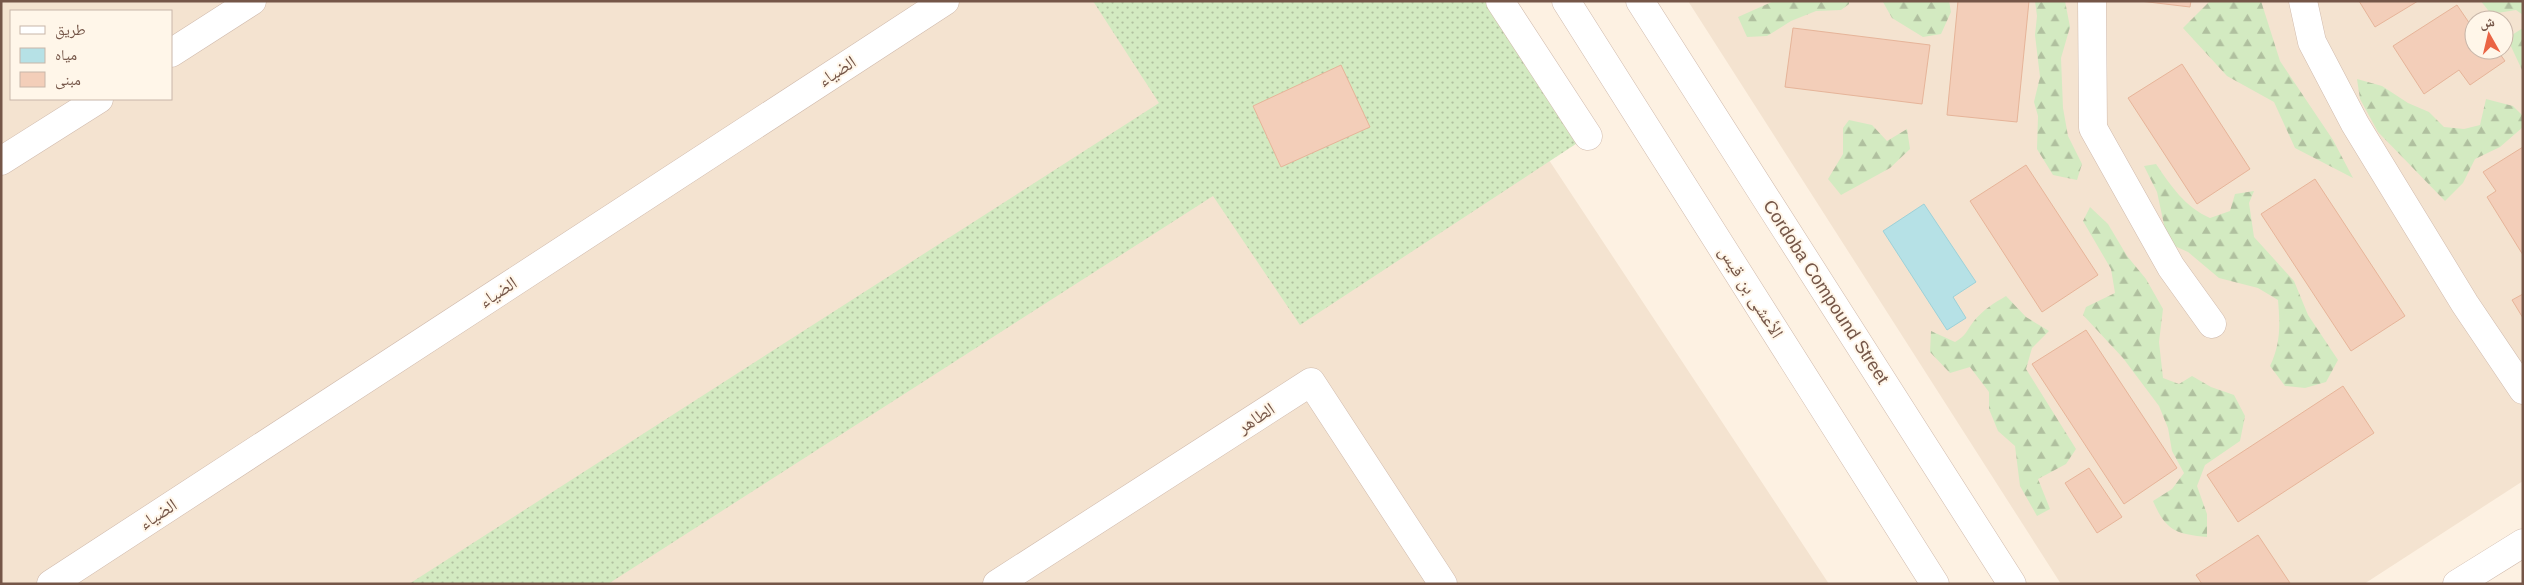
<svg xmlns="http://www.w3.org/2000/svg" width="2524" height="585" font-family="Arial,'Noto Naskh Arabic',sans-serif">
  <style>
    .residential { fill: #f4e3d0; fill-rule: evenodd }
    .grass { fill: url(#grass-dots) }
    .forest { fill: url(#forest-firs) }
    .water { fill: #b6e1e6; stroke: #9cd1d8 }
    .building { fill: #f3ceb9; stroke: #e6b499 }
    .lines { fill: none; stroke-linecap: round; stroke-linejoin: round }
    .minor-casing { stroke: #d0baac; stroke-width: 29 }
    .minor { stroke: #fff; stroke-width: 28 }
    .labels { text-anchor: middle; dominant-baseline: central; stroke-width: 4; stroke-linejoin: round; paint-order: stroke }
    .street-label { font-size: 18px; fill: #755648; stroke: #fff6e9 }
  </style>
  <defs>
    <pattern id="grass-dots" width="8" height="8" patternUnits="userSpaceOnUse" patternTransform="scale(1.25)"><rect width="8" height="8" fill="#d3eac1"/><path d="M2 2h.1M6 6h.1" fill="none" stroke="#b0c09f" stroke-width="1.8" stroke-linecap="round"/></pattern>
    <pattern id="forest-firs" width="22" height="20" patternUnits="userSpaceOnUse" patternTransform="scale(1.25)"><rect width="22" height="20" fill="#d3eac1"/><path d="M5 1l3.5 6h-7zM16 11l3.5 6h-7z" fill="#b0c09f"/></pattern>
  </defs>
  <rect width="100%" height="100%" fill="#fdf1e2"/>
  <path class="residential" d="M1,1h1443l385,583h-1828zM11,11h160v88h-160z
    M1688,1h835v480l-159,103h-303zM2474,20h30v30h-30z"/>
  <path class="grass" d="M1093,1h407l88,135 -288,189 -87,-129 -605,388h-199l750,-481z"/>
  <path class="forest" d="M1774,1h75v3l-8,6 -25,1 -25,10 -24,15 -20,1 -9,-20z
    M1949,1l2,11 -10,22 -18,3 -31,-19 -9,-16z
    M2035,1h30l5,26 -9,31 2,50 5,28 14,28 -5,16 -24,-5 -16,-26 1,-33 -4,-14 6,-25 -5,-42 2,-19z
    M2210,1h51l19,60 53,79 20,38 -58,-30 -21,-46 -47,-26 -44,-48z
    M2481,1h42v14l-7,-5 -25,4z
    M2523,28v44l-16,-34z
    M2357,79l25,7 26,17 21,9 15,15 20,2 16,-4 6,-26 27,7 10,10v11l-23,20 -25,12 -12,24 -18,18 -67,-69 -18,-33z
    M1849,120l23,5 15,16 20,-12 3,20 -20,19 -49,27 -13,-16 15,-25v-26z
    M2156,164c15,22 29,43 54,54l20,-7 5,-17 19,-3 -5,12 5,34 40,44 14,34 30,45 -12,22 -21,6 -20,-2 -15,-20c11,-23 10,-42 8,-66l-20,-12 -39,-10 -31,-26 -20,-9 -11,-51 -13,-26z
    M2090,207l18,17 19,32 19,23 17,30 -4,33 4,36 16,6 13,-8 19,11 23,8 11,21 -5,25 -35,24 -8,21 10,28v23c-31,-3 -41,-6 -54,-36l19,-12 12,-16 -12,-22 -4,-23 -9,-22 -36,-48 -40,-43 3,-8 29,-14 -4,-24 -28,-48z
    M2006,296l20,21 23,14 -17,17 -6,21 50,80 -10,15 -28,15 12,30 -13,7 -17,-30 -5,-40 -17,-15 -9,-22v-17l-19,-25 -20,6 -20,-21 1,-21 24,11c12,-7 11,-11 19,-21 9,-11 20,-18 32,-25z"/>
  <path class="water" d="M1924,204l52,78 -23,15 13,21 -19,12 -64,-99z"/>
  <path class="building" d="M1958,1h71l-12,121 -70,-7z
    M2140,1h51l-1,6z
    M2359,1h59l-43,26z
    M2457,5l17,25v20h23l8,11 -35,24 -11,-15 -35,24 -31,-48z
    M1793,28l137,17 -8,59 -137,-17z
    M2182,64l68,105 -53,35 -69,-106z
    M1341,65l29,62 -89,40 -28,-61z
    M2523,147v108l-36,-58 9,-6 -13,-19z
    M2026,165l72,110 -56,37 -72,-111z
    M2315,179l90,137 -54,35 -90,-137z
    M2523,294v24l-11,-18z
    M2086,330l91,138 -53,36 -92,-140z
    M2343,386l31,47 -136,89 -31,-47z
    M2089,468l33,49 -25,16 -32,-50z
    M2258,535l32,48 -88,1 -6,-9z"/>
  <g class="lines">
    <defs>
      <path id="minor" d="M1500,1l88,135
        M1566,1l369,583
        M1640,1l372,583
        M2092,1l1,127 78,139 41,57
        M2303,1l9,41 43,82 110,180 58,86
        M171,53l81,-52
        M1,161l98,-62
        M51,584l894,-583
        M997,584l314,-202 132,202
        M2457,584l66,-41"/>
    </defs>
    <use href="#minor" class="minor-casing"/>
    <use href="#minor" class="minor"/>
  </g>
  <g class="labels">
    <g class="street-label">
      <text transform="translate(837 71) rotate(-33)">الضياء</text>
      <text transform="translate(498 292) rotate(-33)">الضياء</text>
      <text transform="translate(1751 292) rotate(58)">الأعشى بن قيس</text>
      <text transform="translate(1826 292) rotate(57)">Cordoba Compound Street</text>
      <text transform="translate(1256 418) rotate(-33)">الطاهر</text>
      <text transform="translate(158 514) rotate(-33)">الضياء</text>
    </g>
  </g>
  <rect width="2524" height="585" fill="none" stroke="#755648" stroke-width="5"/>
  <rect x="10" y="10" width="162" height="90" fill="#fff6e9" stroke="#c8b6a9"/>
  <rect x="20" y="26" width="25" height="8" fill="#ffffff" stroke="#c8b6a9"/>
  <text x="55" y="35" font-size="15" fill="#755648">طريق</text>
  <rect x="20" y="48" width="25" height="15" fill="#b6e1e6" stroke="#c8b6a9"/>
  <text x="55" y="60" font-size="15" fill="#755648">مياه</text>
  <rect x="20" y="72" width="25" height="15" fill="#f3ceb9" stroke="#c8b6a9"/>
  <text x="55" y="85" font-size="15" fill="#755648">مبنى</text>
  <g transform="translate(2489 35) rotate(352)"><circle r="24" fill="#fff6e9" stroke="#c8b6a9"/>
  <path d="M0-4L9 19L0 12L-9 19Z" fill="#ea6444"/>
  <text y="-8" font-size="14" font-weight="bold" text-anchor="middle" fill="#755648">ش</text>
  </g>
</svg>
